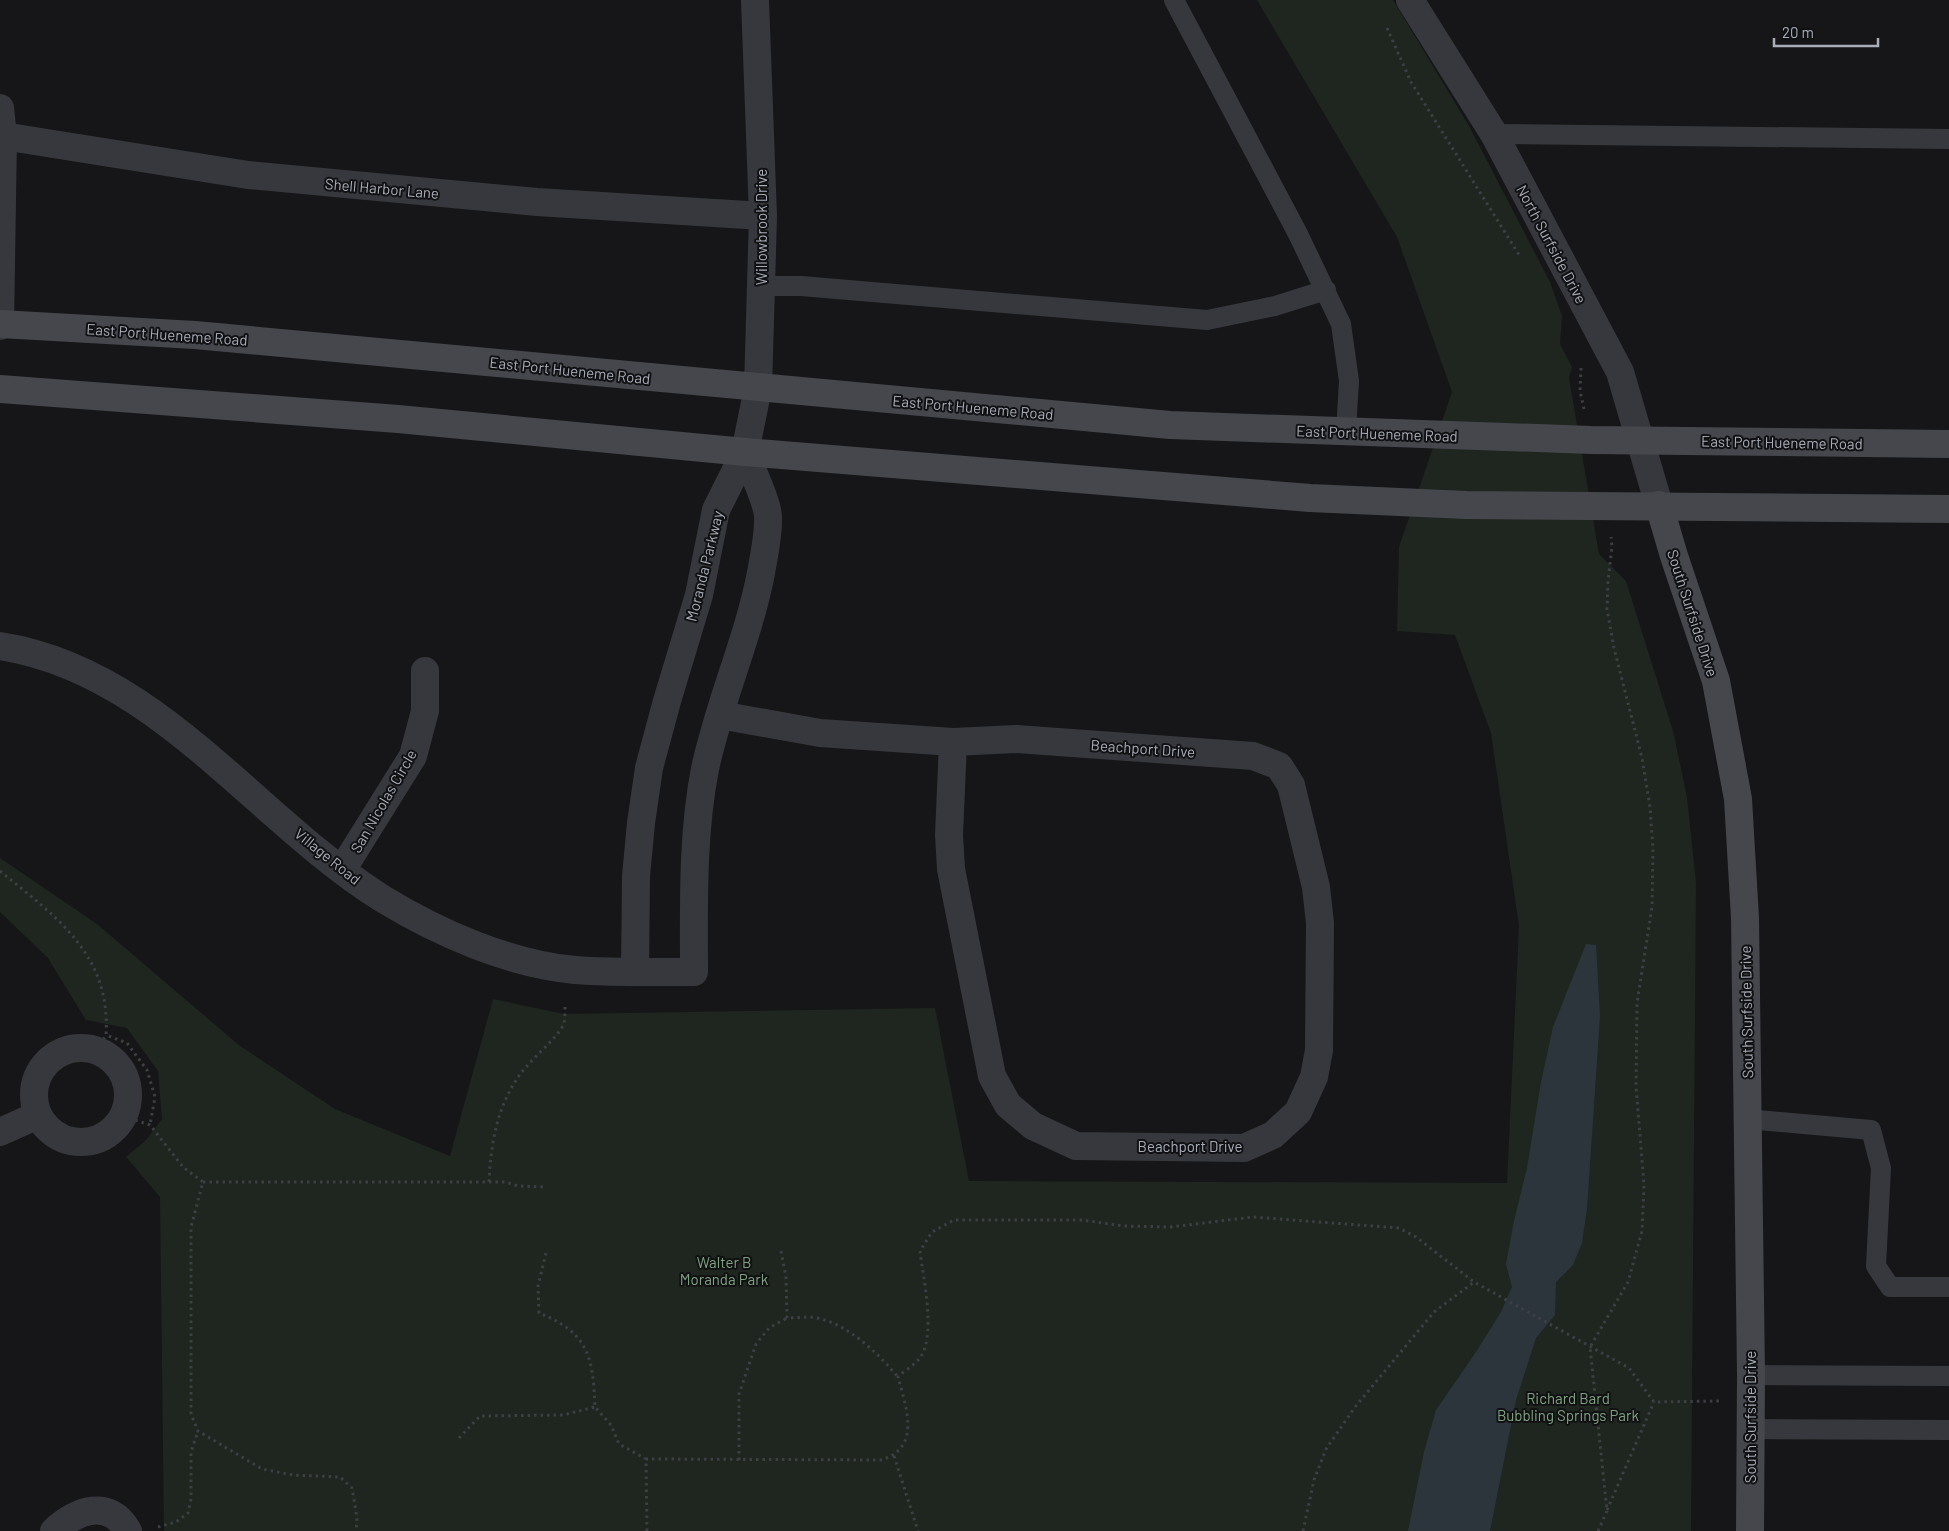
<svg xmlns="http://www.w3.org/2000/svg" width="1949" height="1531" font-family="Barlow,sans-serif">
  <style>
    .green { fill: #1e261f }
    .water { fill: #2c353c }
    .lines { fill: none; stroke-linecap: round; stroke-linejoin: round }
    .path { stroke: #3d3f44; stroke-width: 3; stroke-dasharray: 2.5 4; stroke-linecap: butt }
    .lane { stroke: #37383d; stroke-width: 20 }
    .street { stroke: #37383d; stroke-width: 28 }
    .secondary { stroke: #45474d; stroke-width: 28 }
    .labels { text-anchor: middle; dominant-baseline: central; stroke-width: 4; stroke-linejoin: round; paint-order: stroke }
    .street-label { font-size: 15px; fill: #a8adb8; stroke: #111113 }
    .park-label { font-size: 15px; fill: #7fa381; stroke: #111113 }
  </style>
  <rect width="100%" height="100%" fill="#161618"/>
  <path class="green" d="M1257,0h136l76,126 81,156 12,34 -2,28 12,23 -3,11 30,176 27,27 47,150 14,66 9,86 -5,648h-1527l-4,-334 -34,-40 20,-17 16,-21 -4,-48 -31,-43 -41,-8 -38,-62 -48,-46v-54l97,66 143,122 95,63 115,47 43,-157 71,15 371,-6 34,173 538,2 12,-257 -28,-193 -36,-98 -58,-4 2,-84 53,-155 -55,-155z"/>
  <path class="water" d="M1586,944l10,1 4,71 -13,193 -5,34 -9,22 -17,17 -1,33 -19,23 -20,62 -26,131h-82l16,-79 12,-42 40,-58 25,-40 11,-25 -6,-23 8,-43 13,-53 14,-86 12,-55z"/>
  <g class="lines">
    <path class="path" d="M1387,28l24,54 110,176
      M1581,368l-1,23 4,18
      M0,871c56,46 111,83 106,164l21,8 20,27 8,27 -5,28
      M97,1051l9,-16
      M123,1116l27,9 33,42 20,15 -12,45v187l7,17 64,38 31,6 47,2 12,11 5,30 -1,13
      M203,1182h302l13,4 28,1
      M489,1182c2,-40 8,-76 32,-109 10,-14 39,-37 43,-50 1,-5 1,-11 1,-16
      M781,1251l5,26 1,41c7,0 15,-1 23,-1 34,3 67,35 88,60
      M546,1253l-8,33 1,27c50,20 54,44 56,94l16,18 8,19 27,15
      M459,1438l21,-22 83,-1 32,-8
      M894,1456l24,75
      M739,1460v-66l17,-50 13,-16 18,-10
      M1607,1510l47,-108
      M158,1527l18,-5 12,-9 3,-14v-47l7,-21
      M647,1531l-1,-72 235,1c41,-12 25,-53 17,-83 6,-6 15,-11 21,-18 18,-21 4,-82 1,-108l12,-19 22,-12h128l42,6 47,1 82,-10 146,11 17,9 58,45 155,86 25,34 65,-1
      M1303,1531l11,-51 12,-31 29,-42 79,-95 40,-30
      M1598,1531l9,-20 -17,-164 38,-65 14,-51 2,-46 -8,-99 1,-83 15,-96 1,-58 -3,-42 -8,-49 -28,-110 -7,-39 1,-28 4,-34 -1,-10"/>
    <path class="lane" d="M1174,0l124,234 43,90 8,57 -3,50
      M1494,134l455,5
      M761,286h40l406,34 68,-14 51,-16
      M1747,1119l124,11 10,38 -5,98 14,21h59
      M1751,1375l198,1
      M1750,1429l199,1"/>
    <path class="street" d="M1410,0l84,134 126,238 39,133
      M0,108l3,28 -3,190
      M3,136l245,39 289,27 226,14
      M0,646c157,24 255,173 383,253 56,34 126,65 192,71 40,3 80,2 119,2 0,-67 -2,-137 11,-203 14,-67 43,-129 56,-196 3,-18 8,-39 7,-57 -1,-15 -17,-48 -23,-64
      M720,715l100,18 133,9 63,-3 237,17 26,10 12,19 25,102 4,36 -1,127 -5,27 -16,35 -25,23 -29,13 -168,-2 -43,-20 -25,-21 -16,-29 -41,-207 -2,-34 4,-93
      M342,870l71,-114 12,-45v-40
      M635,972l1,-96 5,-53 8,-55 18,-67 32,-106 17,-85 29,-58 13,-64 5,-172 -8,-216
      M34 1095a47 47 0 1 1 94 0a47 47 0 1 1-94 0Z
      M0,1132l38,-17
      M54,1531c22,-20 55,-34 74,0"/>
    <path class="secondary" d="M0,324l195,11 975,90 421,15 358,4
      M0,389l398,30 347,33 565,46 156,7 483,4
      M1659,505l15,51 42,125 22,118 7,119 6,457 -1,156"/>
  </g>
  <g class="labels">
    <g class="street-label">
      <text transform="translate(382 188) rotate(5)">Shell Harbor Lane</text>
      <text transform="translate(761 227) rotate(-90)">Willowbrook Drive</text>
      <text transform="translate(1552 244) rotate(62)">North Surfside Drive</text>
      <text transform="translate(167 334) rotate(4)">East Port Hueneme Road</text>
      <text transform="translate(570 370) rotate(6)">East Port Hueneme Road</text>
      <text transform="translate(973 407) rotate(5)">East Port Hueneme Road</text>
      <text transform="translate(1377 433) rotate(2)">East Port Hueneme Road</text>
      <text transform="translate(1782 442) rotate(1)">East Port Hueneme Road</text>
      <text transform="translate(704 566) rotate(-76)">Moranda Parkway</text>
      <text transform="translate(1693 613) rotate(72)">South Surfside Drive</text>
      <text transform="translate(1143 748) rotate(4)">Beachport Drive</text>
      <text transform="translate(383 801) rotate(-60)">San Nicolas Circle</text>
      <text transform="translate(328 856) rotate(39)">Village Road</text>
      <text transform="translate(1746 1012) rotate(-91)">South Surfside Drive</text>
      <text x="1190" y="1146">Beachport Drive</text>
      <text transform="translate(1750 1417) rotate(-90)">South Surfside Drive</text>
    </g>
    <g class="park-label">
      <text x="724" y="1262">Walter B<tspan x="724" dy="17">Moranda Park</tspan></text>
      <text x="1568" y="1398">Richard Bard<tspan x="1568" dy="17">Bubbling Springs Park</tspan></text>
    </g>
  </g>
  <path d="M1774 38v8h104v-8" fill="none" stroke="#a8adb8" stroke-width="2.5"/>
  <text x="1782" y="38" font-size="15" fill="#a8adb8" stroke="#111113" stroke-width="4" paint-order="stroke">20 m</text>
</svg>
